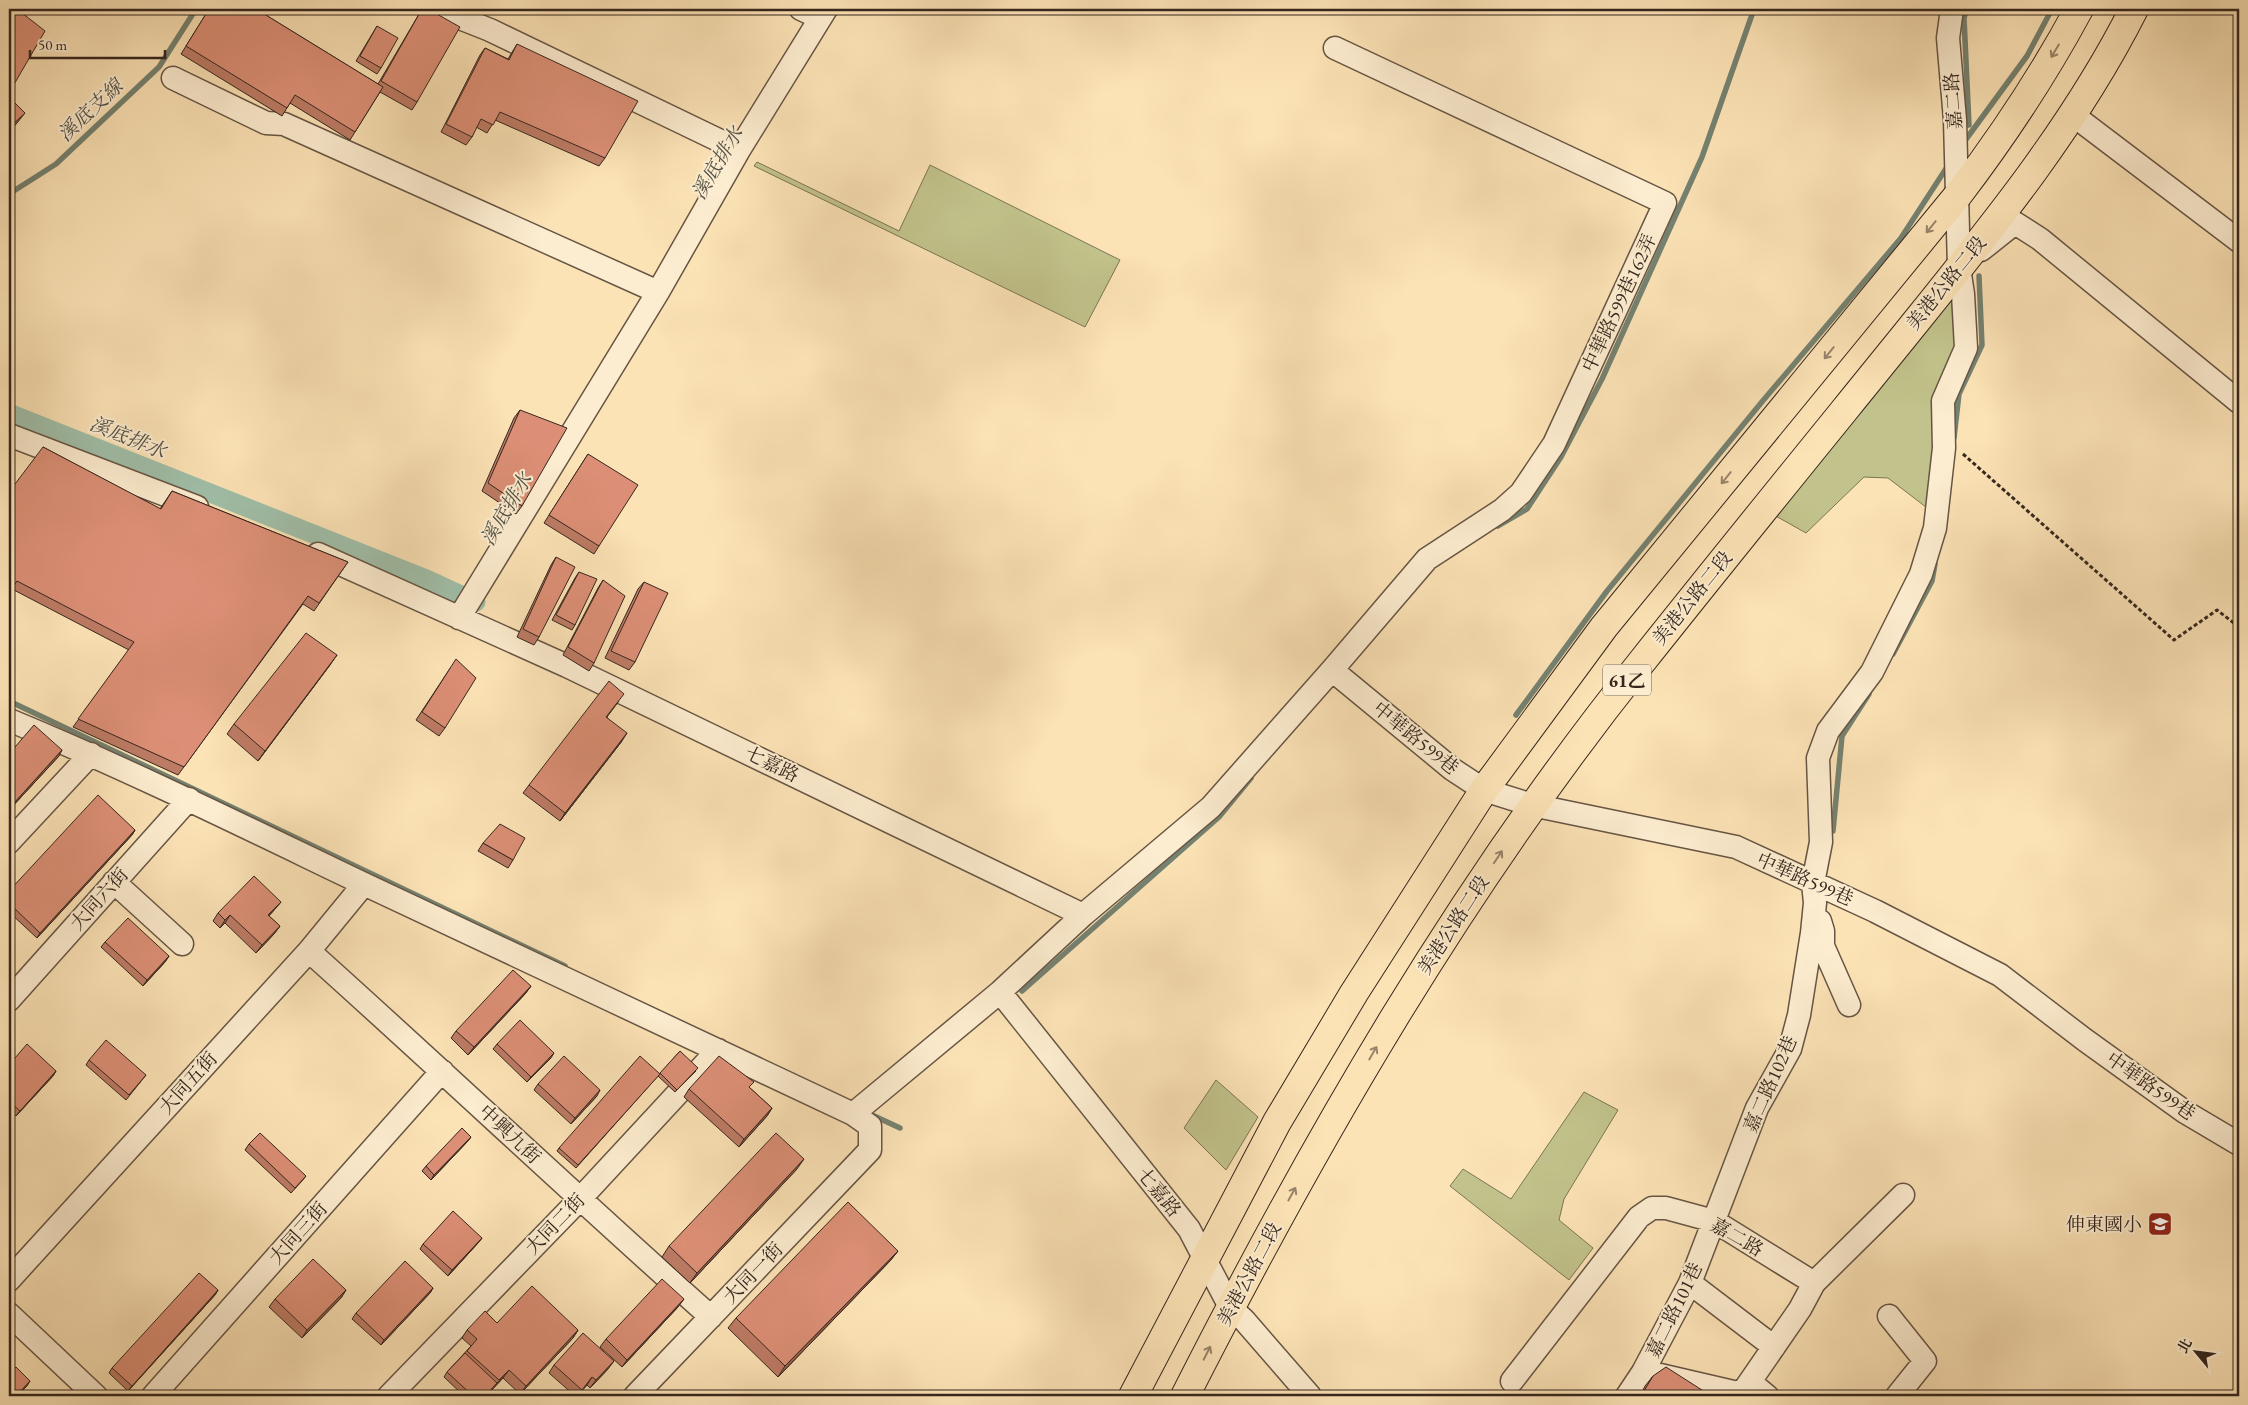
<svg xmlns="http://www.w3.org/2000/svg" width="2248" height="1405" font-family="'EB Garamond','Noto Serif TC',serif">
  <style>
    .green { fill: #c2c38c; stroke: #7c7455 }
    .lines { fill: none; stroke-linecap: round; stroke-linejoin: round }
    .stream { stroke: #758271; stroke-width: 5.5 }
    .canal { stroke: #a0bfa9; stroke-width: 19 }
    .minor-casing { stroke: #675544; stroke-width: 25 }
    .major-casing { stroke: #35261e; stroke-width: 30 }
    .path { stroke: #35261e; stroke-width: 3; stroke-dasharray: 4 2.5; stroke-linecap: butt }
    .minor { stroke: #fdedd0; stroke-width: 22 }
    .major { stroke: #fce3b6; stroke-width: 28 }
    .wall { fill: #bd7b65; stroke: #35261e }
    .shaded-wall { fill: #9a6453; stroke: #35261e }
    .building { fill: #dc8f76; stroke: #35261e }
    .oneway { stroke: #98846a }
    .labels { text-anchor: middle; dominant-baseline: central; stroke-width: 4; stroke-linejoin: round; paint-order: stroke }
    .shield { fill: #fdedd0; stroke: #716253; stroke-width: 1 }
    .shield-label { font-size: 18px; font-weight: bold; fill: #35261e }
    .street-label { font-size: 19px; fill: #35261e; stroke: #fdedd0 }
    .poi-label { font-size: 19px; fill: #35261e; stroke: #fdedd0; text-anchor: end }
    .water-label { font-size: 20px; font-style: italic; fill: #555448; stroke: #fdedd0 }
  </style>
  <rect width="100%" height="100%" fill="#fce3b6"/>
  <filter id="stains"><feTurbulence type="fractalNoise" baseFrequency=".004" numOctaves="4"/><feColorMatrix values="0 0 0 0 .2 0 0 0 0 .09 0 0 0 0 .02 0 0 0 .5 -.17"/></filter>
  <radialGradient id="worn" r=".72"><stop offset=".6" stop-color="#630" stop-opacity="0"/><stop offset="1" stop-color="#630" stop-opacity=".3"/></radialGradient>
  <path class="green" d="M757,162l142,69 31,-66 190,95 -35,67 -331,-161z
    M1963,292l-24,225 -51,-39 -24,-1 -58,56 -32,-18 168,-215z
    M1216,1080l42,37 -32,53 -42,-42z
    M1584,1092l34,18 -54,89 -5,21 34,28 -24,32 -119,-94 13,-17 48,30z"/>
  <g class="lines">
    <path class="stream" d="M1967,9l-3,9 5,107
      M1964,142l63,-86 25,-47
      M9,194l47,-30 103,-97 37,-58
      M1954,438l5,-44 23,-49 -3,-69
      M1498,526l29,-17 34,-52 41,-78 100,-222 52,-148
      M1893,654l39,-73 3,-17
      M9,701l556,265
      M1516,715l91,-124 154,-188 140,-165 48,-74
      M1833,831l9,-95 27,-42
      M1022,991l197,-174 32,-39
      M870,1114l30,14"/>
    <path class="canal" d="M9,413l415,165 52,24"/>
    <defs>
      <path id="minor" d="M437,9l53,21 249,120
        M801,9l19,9
        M173,78l93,45 18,1 374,168
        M2073,115l166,126
        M1981,250l34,-27 25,16 199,163
        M9,435l188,72
        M318,554l249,112 516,249
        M459,618l199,-326 81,-142 87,-141
        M1332,670l120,99 32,21 48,15 204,42 139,64 125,64 85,65 100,72 54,32
        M9,720c121,50 238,108 357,165 162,77 325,152 487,229l17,12v24l-235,246
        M9,842l82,-88
        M114,882l68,62
        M1820,921l3,10v15l26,59
        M309,951c135,121 267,246 402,366
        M1000,992l189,237 41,78 14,13 66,76
        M9,1000l180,-201
        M853,1114l147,-122 83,-77 128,-108 121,-137 95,-111 75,-49 19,-17 33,-49 111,-241 -330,-155
        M9,1280l300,-329 55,-67
        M1690,1283l84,64
        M9,1314l87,82
        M1889,1316l36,45 -28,35
        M1660,1375l82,19
        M1512,1381l127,-164 13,-9h14l48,13 100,62
        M1750,1382l17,14
        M153,1396l289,-325
        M389,1396l190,-196 139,-150
        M1627,1396l16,-24 47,-89 67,-175 33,-59 9,-34 13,-82 3,-30 -2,-20 8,-41 -3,-84 10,-27 44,-59 49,-98 14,-46 9,-80 -1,-47 23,-53 -3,-54 -4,-26 -4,-148 -7,-82 4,-29
        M1740,1396l60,-87 14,-26 89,-88"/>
      <path id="major" d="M1133,1396l144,-274 77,-129 130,-203 120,-163 354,-432c45,-59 86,-121 121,-186
        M1185,1396c130,-256 275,-507 455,-732 88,-111 177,-220 266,-330 83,-103 168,-206 228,-325"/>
    </defs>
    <use href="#minor" class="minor-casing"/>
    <use href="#major" class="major-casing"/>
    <path class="path" d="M1963,454l211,186 43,-30 22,17"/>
    <use href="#minor" class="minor"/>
    <use href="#major" class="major"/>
  </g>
  <path class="wall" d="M209,9h47l122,75 44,-75 -5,93 -5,8 -32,-18 -30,48 -60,-37 -8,13 -101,-62z
    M377,26l4,42 -4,6 -21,-13z
    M517,44l88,114 -6,8 -104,-46 -8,13 -11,-6 -4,10 -6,8 -25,-13 39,-77 5,-7 23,11z
    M520,410l2,96 -6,8 -34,-23 32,-73z
    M43,447l117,62 12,-18 176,71 -34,49 -11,-7 -125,171 -105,-48 56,-77 -117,-61z
    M588,454l11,92 -5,8 -50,-31z
    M556,557l-17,80 -5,8 -17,-8 34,-72z
    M579,572l-4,53 -3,5 -20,-10 23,-42z
    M603,580l-9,83 -5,8 -26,-16 35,-67z
    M644,582l-9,80 -6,8 -24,-12 33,-69z
    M330,665l-72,96 -31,-27 7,-10z
    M451,667l-6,61 -6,8 -23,-16z
    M619,701l-12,16 15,24 -62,80 -37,-28 6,-8z
    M9,754l50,2 -49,53 -1,-2z
    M135,830l-3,5 -95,103 -28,-26v-21z
    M483,843l30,17 -5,8 -30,-17z
    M281,902l-12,14 11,10 -6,8 -18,19 -31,-30 -5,5 -7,-7 5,-8z
    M105,942l64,14 -4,6 -22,24 -42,-39z
    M531,986l-6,8 -57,61 -17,-17 5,-7z
    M497,1044l54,14 -24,24 -34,-33z
    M680,1051l16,20 -21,21 -17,-16 -82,92 -19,-17 2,-3 101,-74z
    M89,1060l57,15 -20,25 -40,-35z
    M9,1065l47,6 -3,5 -37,40 -7,-7z
    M538,1084l59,12 -26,28 -37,-34z
    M750,1088l22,20 -5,8 -28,31 -55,-50 5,-8z
    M471,1137l-4,5 -36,38 -9,-9 4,-5z
    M249,1144l57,32 -4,5 -11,12 -46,-43z
    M797,1169l-107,114 -28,-26 7,-11z
    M482,1238l-4,5 -30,33 -28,-27 3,-5z
    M898,1251l-8,10 -112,116 -50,-49 8,-10z
    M433,1288l-3,5 -49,52 -29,-26 4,-6z
    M218,1290l-3,5 -87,96 -19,-18 3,-5z
    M346,1290l-5,8 -39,40 -33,-31 6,-8z
    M678,1307l-56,60 -22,-20 6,-8z
    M497,1323l81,7 -5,8 -53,56 -17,-16 -17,18h-22l-20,-19 3,-5 24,-26 -9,-8 5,-8z
    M554,1365l54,4 -18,19 -3,-3 -10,11h-2l-26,-23z
    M1653,1376l50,20h-63l5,-10z"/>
  <path class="shaded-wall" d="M25,113l-8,10 -8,9v-4z
    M337,655l-7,10 -72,96 7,-10z
    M627,733l-5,8 -62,80 5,-8z
    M62,750l-3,6 -49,53 4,-6z
    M135,830l-3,5 -95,103 3,-5z
    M281,902l-6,7 -13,14 6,-8z
    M230,915l-5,8 -5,5 5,-8z
    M280,926l-6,8 -18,19 6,-8z
    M169,956l-4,6 -22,24 4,-6z
    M531,986l-6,8 -57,61 6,-8z
    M554,1053l-3,5 -24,24 4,-5z
    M56,1071l-3,5 -37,40 4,-5z
    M600,1090l-3,6 -26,28 4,-6z
    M772,1108l-5,8 -28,31 5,-8z
    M471,1137l-4,5 -36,38 3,-5z
    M804,1159l-7,10 -107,114 7,-10z
    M482,1238l-4,5 -30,33 4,-6z
    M898,1251l-8,10 -112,116 7,-11z
    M433,1288l-3,5 -49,52 3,-5z
    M218,1290l-3,5 -87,96 4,-5z
    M346,1290l-5,8 -39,40 5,-8z
    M684,1299l-6,8 -56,60 5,-7z
    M578,1330l-5,8 -53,56 6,-8z
    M614,1361l-6,8 -18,19 6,-8z
    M509,1370l-6,8 -17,18h-1z
    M592,1377l-5,8 -10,11 5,-6z
    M30,1381l-3,5 -10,10h-1z"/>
  <path class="building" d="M11,9h6l28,22 -36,62v-80z
    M209,9h47l127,78 -28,45 -60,-37 -8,13 -101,-62z
    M422,9h6l32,18 -43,75 -36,-21z
    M377,26l21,12 -17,30 -21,-12z
    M517,44l121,57 -33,57 -105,-46 -7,13 -12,-6 -9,18 -26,-13 39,-76 24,12z
    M9,97l16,16 -16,15z
    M520,410l47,18 -45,78 -34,-23z
    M43,447l118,62 11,-18 176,71 -29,41 -11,-7 -124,171 -106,-48 56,-77 -117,-61 -8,12v-101z
    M588,454l50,31 -39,61 -50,-31z
    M556,557l19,10 -36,70 -16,-8z
    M579,572l18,7 -22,46 -19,-10z
    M603,580l22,16 -31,67 -26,-16z
    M644,582l24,11 -33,69 -24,-11z
    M306,633l31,22 -72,96 -31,-27z
    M456,659l20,19 -31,50 -23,-16z
    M609,681l15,13 -18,23 21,16 -62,80 -36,-28z
    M34,725l28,25 -48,53 -5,-5v-44z
    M98,795l37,35 -95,103 -31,-30v-12z
    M500,824l25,14 -12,22 -30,-17z
    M254,876l27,26 -13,13 12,11 -18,19 -32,-30 -5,5 -7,-7z
    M128,918l41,38 -22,24 -42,-38z
    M513,970l18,16 -57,61 -18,-16z
    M520,1020l34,33 -23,24 -34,-33z
    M106,1040l40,35 -17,20 -40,-35z
    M27,1044l29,27 -36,40 -11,-10v-36z
    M680,1051l18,17 -21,22 -17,-17z
    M564,1056l36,34 -25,28 -37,-34z
    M640,1056l20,18 -82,91 -19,-17z
    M719,1056l35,26 -5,5 23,21 -28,31 -55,-50z
    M462,1128l9,9 -37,38 -8,-9z
    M260,1133l46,43 -11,12 -46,-44z
    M776,1133l28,26 -107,114 -28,-27z
    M848,1202l50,49 -113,115 -49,-48z
    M453,1211l29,27 -30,32 -29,-26z
    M313,1259l33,31 -39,40 -32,-31z
    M405,1261l28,27 -49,52 -28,-27z
    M199,1273l19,17 -86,96 -20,-18z
    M662,1279l22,20 -57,61 -21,-21z
    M532,1286l46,44 -52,56 -17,-16 -10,10 -32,-29 10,-12 -10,-9 18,-19 12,12z
    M583,1333l31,28 -18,19 -4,-3 -10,13 -28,-25z
    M465,1353l32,30 -12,13h-12l-26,-24z
    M16,1367l14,14 -14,15h-7v-21z
    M1666,1367l39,25 -2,4h-62l12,-20z"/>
  <defs><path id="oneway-shaft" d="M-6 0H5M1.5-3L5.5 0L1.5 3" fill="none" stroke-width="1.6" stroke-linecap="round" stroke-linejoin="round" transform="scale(1.25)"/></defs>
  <g class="oneway">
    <use href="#oneway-shaft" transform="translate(2055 51) rotate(121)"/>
    <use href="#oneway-shaft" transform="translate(1931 227) rotate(129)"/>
    <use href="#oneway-shaft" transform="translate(1829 353) rotate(129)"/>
    <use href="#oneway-shaft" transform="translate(1726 478) rotate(129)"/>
    <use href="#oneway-shaft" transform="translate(1498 857) rotate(-56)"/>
    <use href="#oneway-shaft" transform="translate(1373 1053) rotate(-60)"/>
    <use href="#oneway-shaft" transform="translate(1292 1194) rotate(-61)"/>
    <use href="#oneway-shaft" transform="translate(1207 1353) rotate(-63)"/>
  </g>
  <defs>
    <symbol id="school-square" viewBox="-11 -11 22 22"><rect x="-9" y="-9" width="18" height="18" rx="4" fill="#8f2418" stroke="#fdedd0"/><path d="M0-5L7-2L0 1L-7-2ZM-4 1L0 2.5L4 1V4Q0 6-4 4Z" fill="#fff"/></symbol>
  </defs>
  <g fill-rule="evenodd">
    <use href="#school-square" x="2146" y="1210" width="28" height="28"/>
  </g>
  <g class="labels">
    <rect class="shield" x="1603" y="664.5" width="48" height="31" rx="4"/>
    <g class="shield-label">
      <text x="1627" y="680">61乙</text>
    </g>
    <g class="street-label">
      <text transform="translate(1953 101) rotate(-94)">嘉二路</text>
      <text transform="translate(1946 283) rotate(-51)">美港公路二段</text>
      <text transform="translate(1619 303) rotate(-65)">中華路599巷162弄</text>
      <text transform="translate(1692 598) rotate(-51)">美港公路二段</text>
      <text transform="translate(1416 738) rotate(39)">中華路599巷</text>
      <text transform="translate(772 764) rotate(26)">七嘉路</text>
      <text transform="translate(1805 879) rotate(24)">中華路599巷</text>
      <text transform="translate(99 899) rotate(-48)">大同六街</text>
      <text transform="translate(1453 925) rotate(-57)">美港公路二段</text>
      <text transform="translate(188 1083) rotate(-48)">大同五街</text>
      <text transform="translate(1770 1084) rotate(-66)">嘉二路102巷</text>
      <text transform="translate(2151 1086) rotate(35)">中華路599巷</text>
      <text transform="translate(510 1134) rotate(43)">中興九街</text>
      <text transform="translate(1159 1192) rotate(51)">七嘉路</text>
      <text transform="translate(555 1224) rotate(-46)">大同二街</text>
      <text transform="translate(298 1233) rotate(-48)">大同三街</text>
      <text transform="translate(1737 1237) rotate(30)">嘉二路</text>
      <text transform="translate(753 1273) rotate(-46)">大同一街</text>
      <text transform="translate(1249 1274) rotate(-62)">美港公路二段</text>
      <text transform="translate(1674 1310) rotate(-64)">嘉二路101巷</text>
    </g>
    <g class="poi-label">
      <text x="2142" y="1224">伸東國小</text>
    </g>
    <g class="water-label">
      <text transform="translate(90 110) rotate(-43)">溪底支線</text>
      <text transform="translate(717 163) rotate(-59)">溪底排水</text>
      <text transform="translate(128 437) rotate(22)">溪底排水</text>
      <text transform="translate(506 509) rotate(-59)">溪底排水</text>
    </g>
  </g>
  <rect width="2248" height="1405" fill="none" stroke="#fce3b6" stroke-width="30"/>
  <rect x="10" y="10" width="2228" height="1385" fill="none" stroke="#35261e" stroke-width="2.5"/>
  <rect x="15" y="15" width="2218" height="1375" fill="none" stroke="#35261e"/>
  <g transform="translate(2196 1352) rotate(299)" stroke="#fdedd0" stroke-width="4" paint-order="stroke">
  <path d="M0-4L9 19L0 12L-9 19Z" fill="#35261e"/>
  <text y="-8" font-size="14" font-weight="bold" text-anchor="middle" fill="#35261e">北</text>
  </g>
  <path d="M30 50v8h135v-8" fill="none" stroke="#35261e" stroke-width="2.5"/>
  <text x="38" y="50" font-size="15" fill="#35261e" stroke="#fdedd0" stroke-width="4" paint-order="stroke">50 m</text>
  <rect width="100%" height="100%" filter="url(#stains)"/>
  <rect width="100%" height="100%" fill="url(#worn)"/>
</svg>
